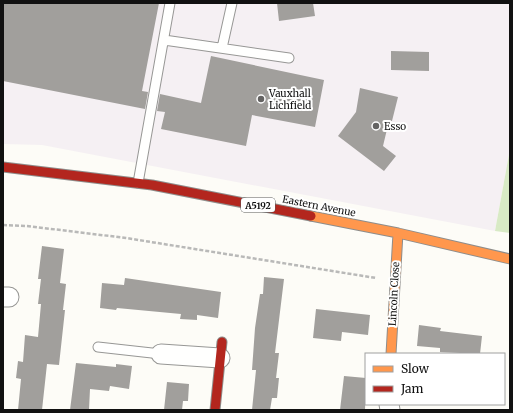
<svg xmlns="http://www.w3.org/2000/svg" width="513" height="413" font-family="Merriweather,serif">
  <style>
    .industrial { fill: #f5f0f3 }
    .forest { fill: #d8eac5 }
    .building { fill: #a19f9c }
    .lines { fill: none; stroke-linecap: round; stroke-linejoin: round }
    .lane-casing { stroke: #979795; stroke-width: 11 }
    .street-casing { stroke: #979795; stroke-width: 21 }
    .slow-casing { stroke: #8e8d8b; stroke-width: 11 }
    .jam-casing { stroke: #8e8d8b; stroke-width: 11 }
    .path { stroke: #b9b9b8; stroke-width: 2.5; stroke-dasharray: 4 2; stroke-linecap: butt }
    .lane { stroke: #fffffe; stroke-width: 9 }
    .street { stroke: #fffffe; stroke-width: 19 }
    .slow { stroke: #ff974d; stroke-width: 9 }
    .jam { stroke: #b3261e; stroke-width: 9 }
    .poi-dot { fill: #646362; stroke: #fff; stroke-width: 1.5 }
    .labels { text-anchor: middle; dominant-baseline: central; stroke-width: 4; stroke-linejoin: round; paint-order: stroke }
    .shield { fill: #fff; stroke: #585858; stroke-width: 1 }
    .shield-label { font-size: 9px; font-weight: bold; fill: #111 }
    .poi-label { font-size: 10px; fill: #111; stroke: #fff; text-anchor: start }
    .street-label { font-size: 10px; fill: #111; stroke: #fff }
  </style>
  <rect width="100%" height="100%" fill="#fdfcf7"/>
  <path class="industrial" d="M3,3h507v146l-15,82 -453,-86 -39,-1z"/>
  <path class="forest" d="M510,149v84l-15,-2z"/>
  <path class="building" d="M3,3h156l-17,88 6,1 -3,17 -142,-28z
    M277,3h36l2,13 -36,5z
    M391,51l38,1v19l-38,-1z
    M211,56l113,24 -9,47 -63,-12 -6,31 -85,-17 4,-17 -8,-1 3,-17 41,9z
    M360,88l38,9 -6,24h-3l-6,25 13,10 -12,15 -46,-35 18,-24z
    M42,246l22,3 -4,34 6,1 -3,26h2l-6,55 -12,-1 -5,46h-24l3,-31 -5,-1 2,-17 5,1 2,-27 13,2 3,-33h-3l3,-25h-3z
    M264,277l20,2 -9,74h4l-3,25h3l-2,20h-5l-2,12h-18l4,-40h-4l3,-42 5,-34h3z
    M125,278l96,14 -3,26 -21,-3v5l-17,-1 1,-5 -64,-6 -1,2 -16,-2 2,-25 22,2z
    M316,309l54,6 -2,20 -26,-3 -1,9 -28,-3z
    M419,325l22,3 -1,3 42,5 -2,18 -40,-2v-4l-23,-2z
    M76,363l40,4v-3l16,2 -3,23 -19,-3 -1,5 -19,-2 -1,21h-19z
    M344,376l22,2 -1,32h-25z
    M167,382l22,2 -1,17h-5l-1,9h-18z"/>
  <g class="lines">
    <defs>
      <path id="lane" d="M164,40l125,18
        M222,48l10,-45
        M138,183l32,-180
        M98,347l63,7"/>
      <path id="street" d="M3,297h6
        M161,354l59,4
        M389,404l1,6"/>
      <path id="slow" d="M311,216l87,17 112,26
        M391,354l7,-121"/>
      <path id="jam" d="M3,167l149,18 159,31
        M215,410l7,-68"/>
    </defs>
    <use href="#lane" class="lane-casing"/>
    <use href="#street" class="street-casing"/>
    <use href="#slow" class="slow-casing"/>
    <use href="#jam" class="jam-casing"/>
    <path class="path" d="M3,225l24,1 99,12 250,40"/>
    <use href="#lane" class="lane"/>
    <use href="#street" class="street"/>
    <use href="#slow" class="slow"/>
    <use href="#jam" class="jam"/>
  </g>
  <g class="poi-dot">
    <circle cx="261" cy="99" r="4"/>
    <circle cx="376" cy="126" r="4"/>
  </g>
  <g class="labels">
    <rect class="shield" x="241" y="198" width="34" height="14" rx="3"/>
    <g class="shield-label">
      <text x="258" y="205">A5192</text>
    </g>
    <g class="poi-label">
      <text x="269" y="93">Vauxhall<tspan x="269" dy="12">Lichfield</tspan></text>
      <text x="384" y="126">Esso</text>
    </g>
    <g class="street-label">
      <text transform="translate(319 206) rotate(11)">Eastern Avenue</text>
      <text transform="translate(394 294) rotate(-87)">Lincoln Close</text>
    </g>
  </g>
  <rect width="513" height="413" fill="none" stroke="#111111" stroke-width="8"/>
  <rect x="365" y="353" width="140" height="52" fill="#ffffff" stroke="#a0a0a0"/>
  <rect x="373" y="366" width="20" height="6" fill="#ff974d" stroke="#a0a0a0"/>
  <text x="401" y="373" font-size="12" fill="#111111">Slow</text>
  <rect x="373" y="386" width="20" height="6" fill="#b3261e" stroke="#a0a0a0"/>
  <text x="401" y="393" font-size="12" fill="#111111">Jam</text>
</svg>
